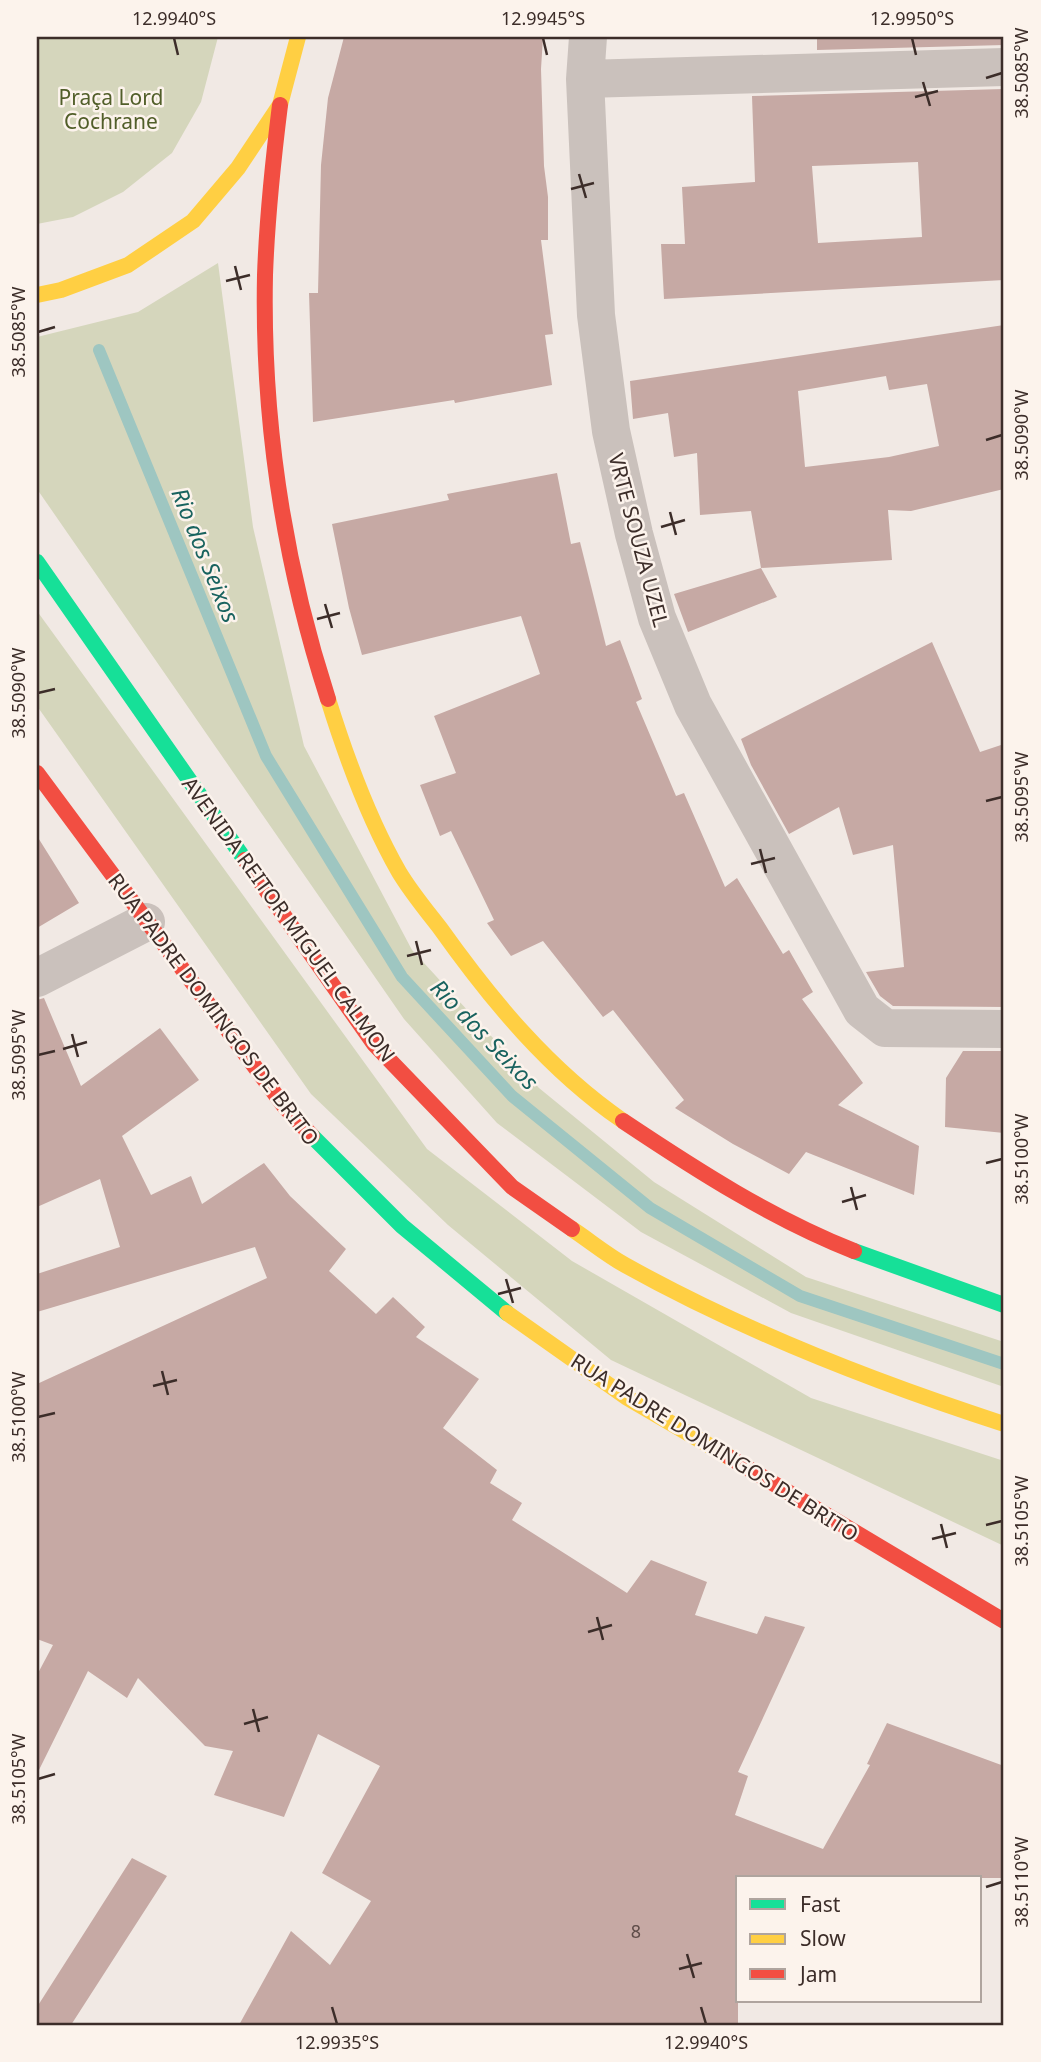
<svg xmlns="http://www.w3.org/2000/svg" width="1041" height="2062" font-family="'Noto Sans',sans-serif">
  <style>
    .green { fill: #d5d6bc }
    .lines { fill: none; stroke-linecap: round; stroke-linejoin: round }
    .stream { stroke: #9ec6c1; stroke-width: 12 }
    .building { fill: #c6a9a4; fill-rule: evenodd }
    .street { stroke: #cac1bc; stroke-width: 38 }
    .fast { stroke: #16e098; stroke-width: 16 }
    .slow { stroke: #ffcf43; stroke-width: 16 }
    .jam { stroke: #f24e42; stroke-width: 16 }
    .ticks { fill: none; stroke: #3c2d29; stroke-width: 2.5 }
    .labels { text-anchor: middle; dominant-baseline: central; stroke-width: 5; stroke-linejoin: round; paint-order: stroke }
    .number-label { font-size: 18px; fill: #5e4c48 }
    .park-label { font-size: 21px; fill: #515e29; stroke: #fcf3ec }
    .street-label { font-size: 21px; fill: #3c2d29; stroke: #fcf3ec }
    .water-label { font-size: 23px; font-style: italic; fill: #19635f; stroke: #fcf3ec }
    .neatline { fill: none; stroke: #3c2d29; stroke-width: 2.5 }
    .ticks-label { font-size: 18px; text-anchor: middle; fill: #3c2d29 }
  </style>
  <rect width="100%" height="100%" fill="#f1e9e4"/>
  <path class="green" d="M37,37h181l-17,65 -29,51 -49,39 -50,25 -36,7z
    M218,263l35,264 51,219 108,204 127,138 115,94 152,95 198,65v45l-213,-74 -150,-81 -144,-109 -93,-104 -367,-530v-152l101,-25z
    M37,611l390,538 145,112 239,137 193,63v85l-393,-186 -163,-135 -137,-131 -274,-388z"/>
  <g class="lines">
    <path class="stream" d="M99,350l167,406 136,221 110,119 138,112 150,88 204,68"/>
  </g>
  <path class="building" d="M344,37h199l-2,32 3,97 4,31v43h-7l12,94 -8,1 7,50 -97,18 -1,-3 -141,22 -4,-129h9l3,-128 7,-67z
    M817,37h187v8l-187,5z
    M1004,89v191l-340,19 -3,-55h24l-3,-57 73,-5 -3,-86zM918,162l4,75 -104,6 -6,-77z
    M1004,325v164l-93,22 -23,-1 4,50 -131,8 -10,-57 -51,4 -3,-62 -23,4 -6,-44 -35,6 -3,-38zM886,376l3,14 38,-6 12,62 -50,11 -84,10 -7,-76z
    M557,473l14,71 9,-2 26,104 14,-6 22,59 -6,3 40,94 8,-3 41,94 12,-9 46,76 6,-4 24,42 -11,7 61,84 -25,22 81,41 -5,49 -108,-43 -17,22 -56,-30 -58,-36 9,-8 -71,-90 -10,7 -60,-76 -32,15 -24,-33 7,-3 -43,-89 -11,5 -20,-51 36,-12 -22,-57 106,-42 -19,-58 -159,39 -13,-47 -17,-84 117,-24 -2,-6z
    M761,568l16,29 -89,35 -14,-38z
    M932,642l48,110 24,-8v263l-111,-1 -13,-10 -14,-24 38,-5 -11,-122 -40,10 -14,-48 -50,27 -38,-69 -10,-26z
    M37,836l42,67 -42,25z
    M44,998l37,88 79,-58 39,52 -77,56 29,59 40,-19 11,28 62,-41 26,33 56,53 -17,22 47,43 17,-17 32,30 -9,10 63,42 -36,49 54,42 -7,13 32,20 -10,17 115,73 24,-33 56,22 -12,33 62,19 8,-18 40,11 -67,145 10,4 -13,39 88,34 47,-84 -3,-1 20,-41 117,43v112h-266v147h-499l52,-94 39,34 41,-64 -49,-28 58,-107 -62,-32 -34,83 -70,-22 19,-44 -28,-5 -67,-68 -11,20 -39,-27 -51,103v-99l16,-30 -16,-6v-255l230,-106 -12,-31 -218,65v-38l83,-27 -20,-68 -63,28v-207z
    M963,1051h41v82l-59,-6 1,-49z
    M132,1858l35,18 -96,149h-34v-18z"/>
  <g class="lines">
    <path class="street" d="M588,37l-3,42 11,236 15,116 23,103 23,84 36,87 169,305 23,18 119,1
      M585,79l419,-12
      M37,978l109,-56"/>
    <path class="fast" d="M37,562l208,298
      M312,1136l90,90 105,87
      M854,1251l150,54"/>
    <path class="slow" d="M37,295l24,-5 67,-25 65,-44 45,-53 42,-63 18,-68
      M328,699c18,58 40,119 71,173 12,20 27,38 41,56 52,73 109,142 183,193
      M572,1229c18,12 35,26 53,36 120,67 249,117 379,159
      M507,1313l119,84 103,60"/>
    <path class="jam" d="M280,105c-7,56 -13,113 -15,170 -3,143 19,288 63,424
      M37,773l247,333 28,30
      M245,860l129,184 138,143 60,42
      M623,1121c75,50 148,97 231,130
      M729,1457l275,164"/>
  </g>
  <path class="ticks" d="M174,38l4,17M543,38l4,17M912,38l4,17M986,78l16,-5M923,82l7,24M915,97l23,-6M579,174l7,24M571,189l23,-6M235,266l6,24M226,281l24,-6M38,332l17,-5M986,440l16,-5M670,512l6,23M661,527l24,-7M325,604l7,24M317,619l23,-6M38,693l17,-4M986,801l16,-4M760,849l6,24M751,864l24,-6M416,941l6,24M407,956l24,-6M72,1034l6,23M63,1049l24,-7M38,1055l17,-4M986,1163l16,-4M851,1187l6,23M842,1202l24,-7M506,1279l7,24M498,1294l23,-6M162,1371l6,24M153,1386l24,-6M38,1417l17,-4M941,1524l6,24M986,1525l16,-4M932,1539l24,-6M597,1617l6,23M588,1632l24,-7M253,1709l6,23M244,1724l24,-7M38,1779l17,-5M986,1887l16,-5M687,1954l7,24M679,1969l23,-6M332,2007l5,17M701,2007l5,17"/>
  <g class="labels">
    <g class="number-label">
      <text x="636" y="1931">8</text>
    </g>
    <g class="park-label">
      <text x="111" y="97">Praça Lord<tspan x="111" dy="24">Cochrane</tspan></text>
    </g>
    <g class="street-label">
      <text transform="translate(639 540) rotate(75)">VRTE SOUZA UZEL</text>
      <text transform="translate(289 919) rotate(54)">AVENIDA REITOR MIGUEL CALMON</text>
      <text transform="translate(214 1009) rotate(53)">RUA PADRE DOMINGOS DE BRITO</text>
      <text transform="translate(715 1447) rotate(32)">RUA PADRE DOMINGOS DE BRITO</text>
    </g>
    <g class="water-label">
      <text transform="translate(206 555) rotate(68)">Rio dos Seixos</text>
      <text transform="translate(485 1034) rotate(46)">Rio dos Seixos</text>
    </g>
  </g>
  <rect width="1041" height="2062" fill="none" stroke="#fcf3ec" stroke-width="77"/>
  <rect x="736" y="1876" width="245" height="126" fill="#fcf3ec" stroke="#afa49e" stroke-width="2"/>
  <rect x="750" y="1899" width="35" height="10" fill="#16e098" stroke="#afa49e" stroke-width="2"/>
  <text x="800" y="1912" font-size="21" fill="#3c2d29">Fast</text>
  <rect x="750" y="1934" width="35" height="10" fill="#ffcf43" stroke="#afa49e" stroke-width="2"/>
  <text x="800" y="1946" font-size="21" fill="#3c2d29">Slow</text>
  <rect x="750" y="1969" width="35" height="10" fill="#f24e42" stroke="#afa49e" stroke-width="2"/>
  <text x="800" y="1982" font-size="21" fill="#3c2d29">Jam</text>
  <rect x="38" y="38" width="964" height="1986" class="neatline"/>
  <g class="ticks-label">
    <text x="174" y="25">12.9940°S</text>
    <text x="543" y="25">12.9945°S</text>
    <text x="912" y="25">12.9950°S</text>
    <text transform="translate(1022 73) rotate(-90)" y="6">38.5085°W</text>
    <text transform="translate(19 332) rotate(-90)" y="6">38.5085°W</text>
    <text transform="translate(1022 435) rotate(-90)" y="6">38.5090°W</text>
    <text transform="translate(19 693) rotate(-90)" y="6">38.5090°W</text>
    <text transform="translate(1022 797) rotate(-90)" y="6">38.5095°W</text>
    <text transform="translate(19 1055) rotate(-90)" y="6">38.5095°W</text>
    <text transform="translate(1022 1159) rotate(-90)" y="6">38.5100°W</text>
    <text transform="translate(19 1417) rotate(-90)" y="6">38.5100°W</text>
    <text transform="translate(1022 1521) rotate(-90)" y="6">38.5105°W</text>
    <text transform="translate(19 1779) rotate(-90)" y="6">38.5105°W</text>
    <text transform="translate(1022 1882) rotate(-90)" y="6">38.5110°W</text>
    <text x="337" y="2049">12.9935°S</text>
    <text x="706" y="2049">12.9940°S</text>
  </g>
</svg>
